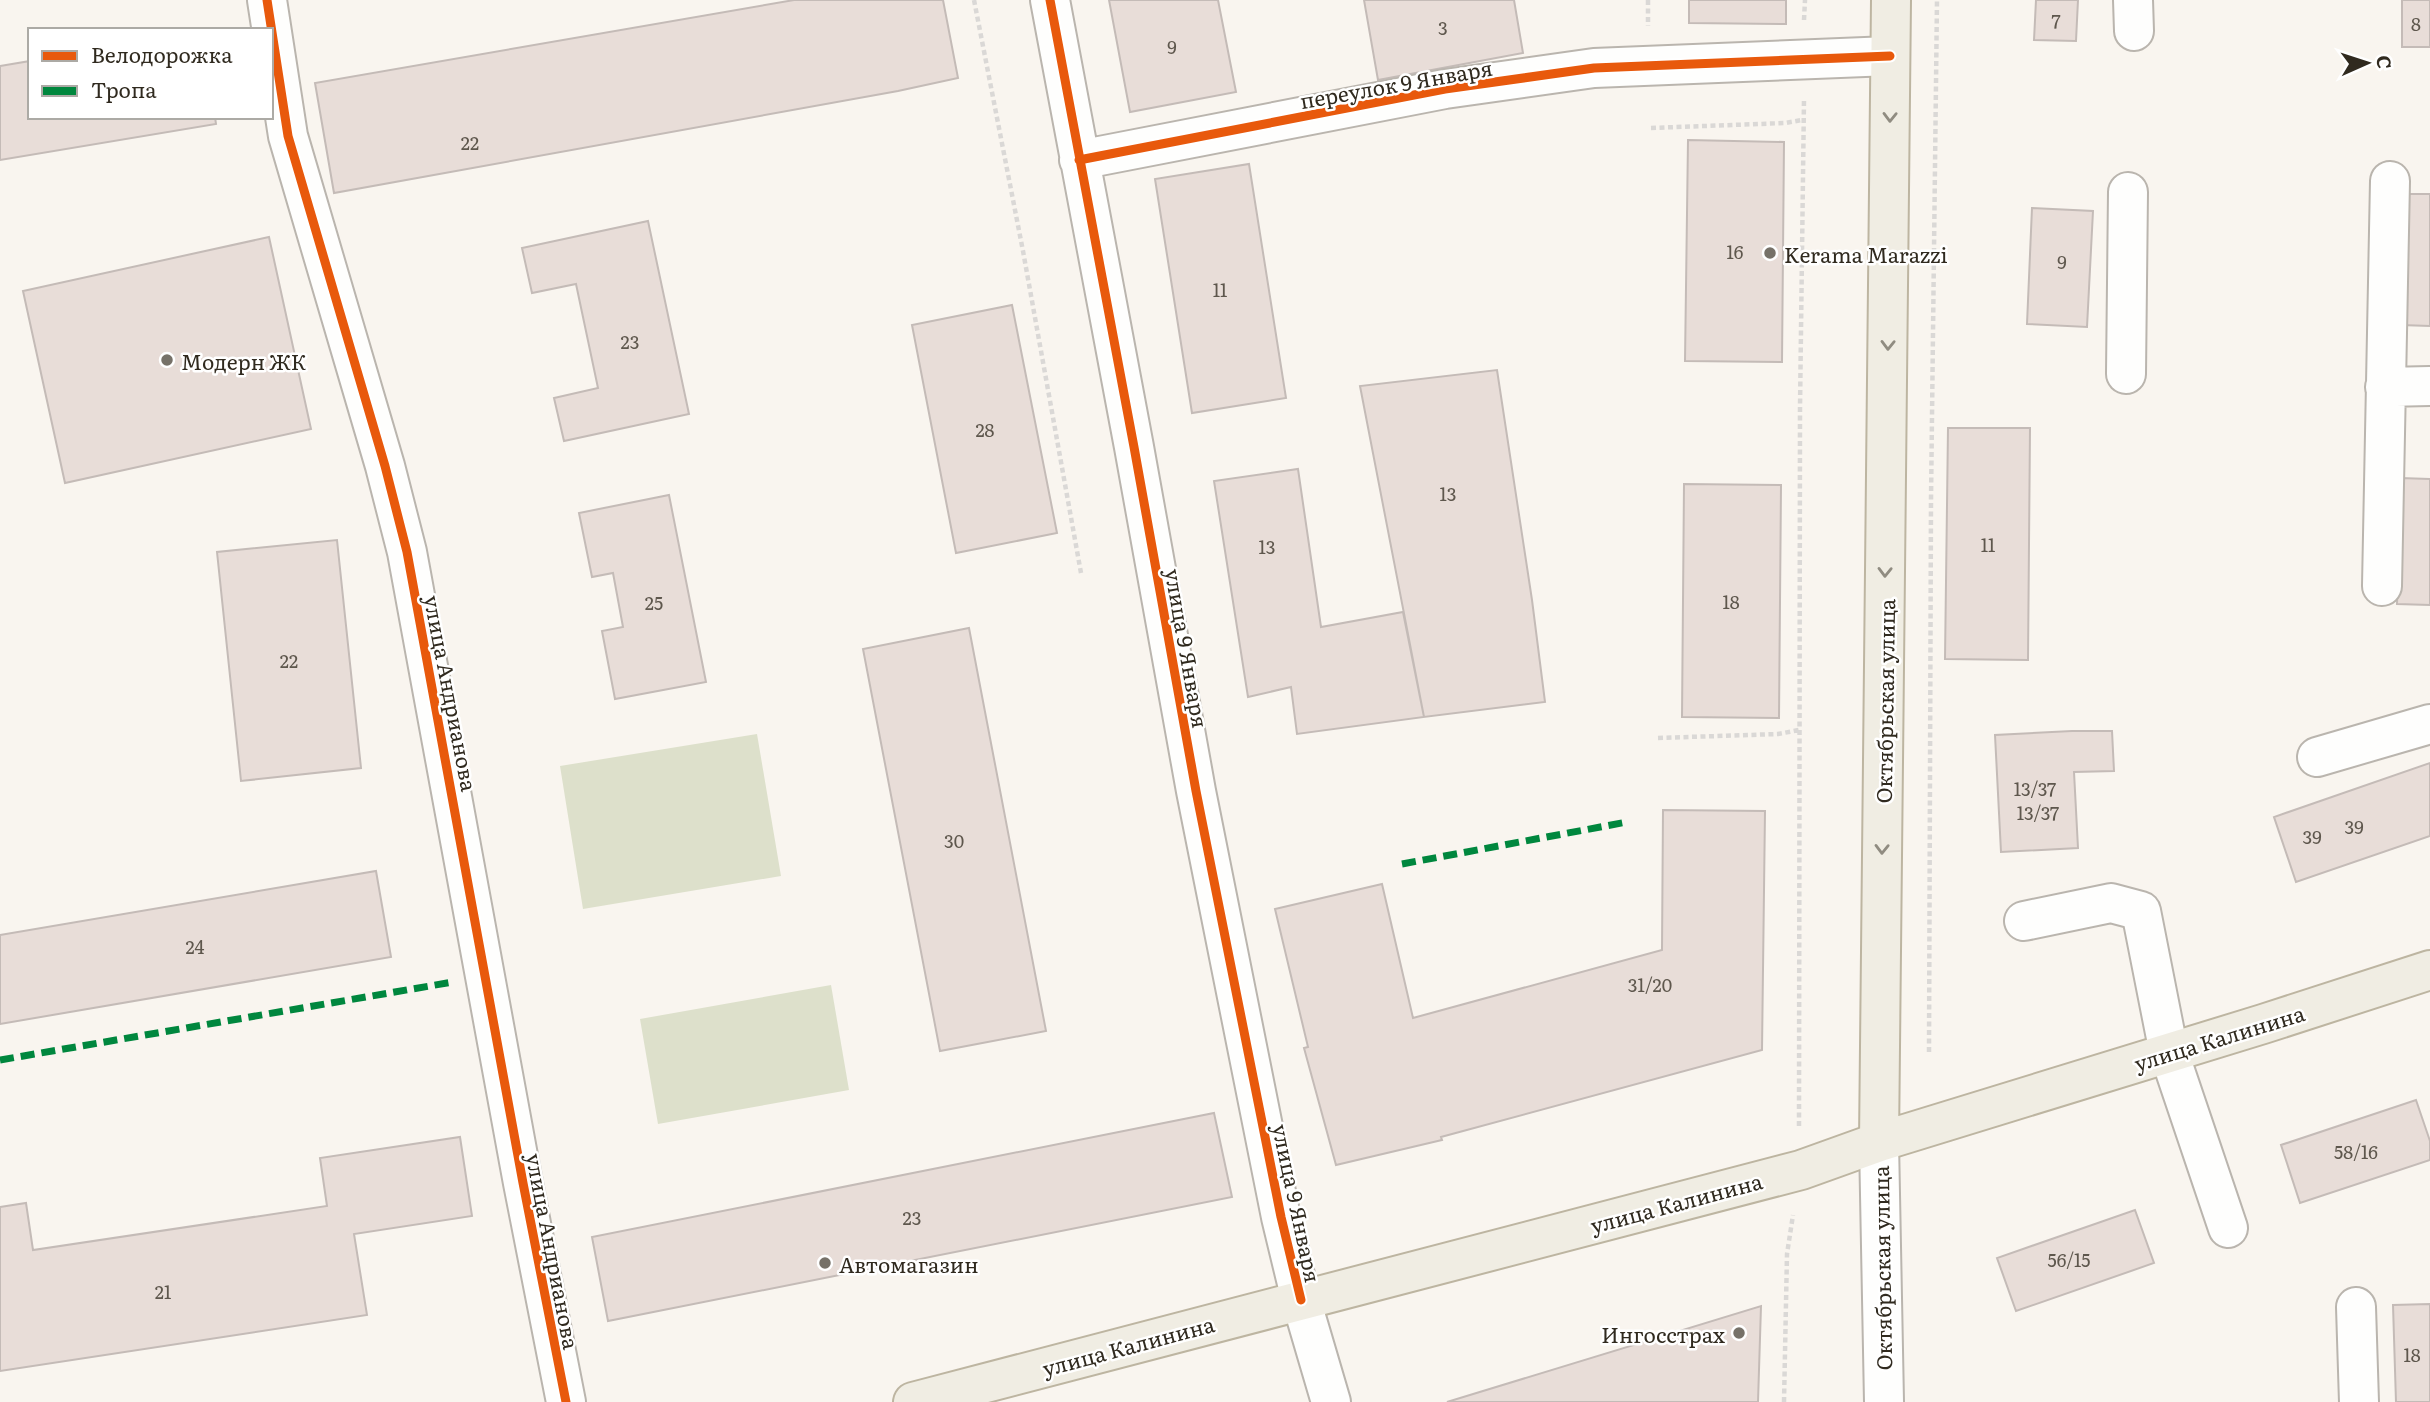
<svg xmlns="http://www.w3.org/2000/svg" width="2430" height="1402" font-family="Literata,serif">
  <style>
    .green { fill: #dde0cb }
    .building { fill: #e8ddd8; stroke: #c4bbb7; stroke-width: 2 }
    .lines { fill: none; stroke-linecap: round; stroke-linejoin: round }
    .minor-casing { stroke: #bab5ae; stroke-width: 42 }
    .major-casing { stroke: #bdb5a1; stroke-width: 42 }
    .path { stroke: #dad8d6; stroke-width: 4.5; stroke-dasharray: 5 3.5; stroke-linecap: butt }
    .minor { stroke: #fefefd; stroke-width: 38 }
    .major { stroke: #f0ede3; stroke-width: 38 }
    .quiet { stroke: #00873e; stroke-width: 7; stroke-dasharray: 14 7; stroke-linecap: butt }
    .cycleway-casing { stroke: #fff; stroke-width: 13 }
    .cycleway { stroke: #e8590c; stroke-width: 9 }
    .oneway { stroke: #908c81 }
    .poi-dot { fill: #767168; stroke: #fff; stroke-width: 2.5 }
    .labels { text-anchor: middle; dominant-baseline: central; stroke-width: 5; stroke-linejoin: round; paint-order: stroke }
    .number-label { font-size: 18px; fill: #5e574d }
    .street-label { font-size: 21px; fill: #302a1f; stroke: #fff }
    .poi-label { font-size: 21px; fill: #302a1f; stroke: #fff; text-anchor: start }
  </style>
  <rect width="100%" height="100%" fill="#f9f5ef"/>
  <path class="green" d="M757,734l24,142 -198,33 -23,-143z
    M831,985l18,105 -191,34 -18,-105z"/>
  <path class="building" d="M794,0h149l15,78 -60,13 -564,102 -19,-110z
    M1109,0h109l18,92 -106,20z
    M1364,0h150l9,53 -145,27z
    M1689,0h97v24l-97,-1z
    M2036,0h42l-2,41 -42,-1z
    M2402,0h28v47h-28z
    M30,61v56h185l1,7 -216,36v-94z
    M1688,140l96,2 -2,220 -97,-1z
    M1249,164l37,234 -94,15 -37,-234z
    M2404,194h26v132l-29,-1z
    M2032,208l61,3 -6,116 -60,-3z
    M648,221l41,193 -125,27 -10,-43 44,-10 -22,-104 -44,9 -10,-45z
    M269,237l42,192 -246,54 -42,-192z
    M1012,305l45,228 -101,20 -44,-228z
    M1497,370l35,230 13,102 -121,15 -64,-331z
    M1948,428h82l-2,232 -83,-1z
    M1298,469l23,158 82,-15 21,105 -127,17 -6,-47 -43,10 -34,-216z
    M2400,478l30,1v126l-33,-1z
    M1684,484l97,1 -2,233 -97,-1z
    M669,495l37,187 -91,17 -13,-68 21,-4 -10,-54 -21,4 -13,-64z
    M337,540l24,228 -120,13 -24,-229z
    M969,628l77,403 -106,20 -77,-402z
    M2072,731h40l2,40 -40,1 4,76 -77,4 -6,-117z
    M2430,763v73l-134,46 -22,-65z
    M1663,810l102,1 -3,239 -321,87 1,3 -106,25 -32,-117 4,-1 -33,-138 107,-25 31,134 249,-68z
    M376,871l15,86 -391,67v-89z
    M2416,1100l14,41v19l-130,43 -19,-58z
    M1214,1113l18,84 -624,124 -16,-84z
    M460,1137l12,79 -118,18 13,81 -367,56v-164l26,-4 7,47 294,-44 -7,-48z
    M2135,1210l19,53 -138,48 -19,-53z
    M2430,1304v98h-34l-3,-97z
    M1761,1306l-3,96h-311z"/>
  <g class="lines">
    <defs>
      <path id="minor" d="M267,0l21,136 97,330 22,86 116,631 43,219
        M1050,0l84,447 62,344 85,426 20,83 30,102
        M2133,0l1,31
        M1079,160l366,-71 149,-21 296,-12
        M2126,374l2,-182
        M2385,387l45,-1
        M2382,586l8,-405
        M2317,757l113,-33
        M2024,921l87,-18 30,8 28,142 59,175
        M1879,1142l5,260
        M2356,1307l3,95"/>
      <path id="major" d="M1879,1142l12,-1142
        M913,1402l888,-232 78,-28 384,-118 167,-54"/>
    </defs>
    <use href="#minor" class="minor-casing"/>
    <use href="#major" class="major-casing"/>
    <path class="path" d="M974,0l49,251 58,322
      M1648,0v26
      M1804,20l1,-20
      M1651,128l134,-5 17,-3
      M1658,738l120,-4 21,-4
      M1929,1052l2,-552 6,-500
      M1799,1126l1,-718 4,-309
      M1784,1402l3,-148 6,-39"/>
    <use href="#minor" class="minor"/>
    <use href="#major" class="major"/>
    <path class="quiet" d="M1402,864l225,-42
      M0,1060l453,-78"/>
    <defs>
      <path id="cycleway" d="M267,0l21,136 97,330 22,86 116,631 43,219
        M1050,0l84,447 62,344 85,426 20,83
        M1079,160l366,-71 149,-21 296,-12"/>
    </defs>
    <use href="#cycleway" class="cycleway-casing"/>
    <use href="#cycleway" class="cycleway"/>
  </g>
  <defs><path id="oneway-chevron" d="M-2-3.5L2.5 0L-2 3.5" fill="none" stroke-width="1.6" stroke-linecap="round" stroke-linejoin="round" transform="scale(1.75)"/></defs>
  <g class="oneway">
    <use href="#oneway-chevron" transform="translate(1890 117) rotate(91)"/>
    <use href="#oneway-chevron" transform="translate(1888 345) rotate(91)"/>
    <use href="#oneway-chevron" transform="translate(1885 572) rotate(91)"/>
    <use href="#oneway-chevron" transform="translate(1882 849) rotate(91)"/>
  </g>
  <g class="poi-dot">
    <circle cx="1770" cy="253" r="7"/>
    <circle cx="167" cy="360" r="7"/>
    <circle cx="825" cy="1263" r="7"/>
    <circle cx="1739" cy="1333" r="7"/>
  </g>
  <g class="labels">
    <g class="number-label">
      <text x="2056" y="20">7</text>
      <text x="2416" y="23">8</text>
      <text x="1443" y="27">3</text>
      <text x="1172" y="46">9</text>
      <text x="470" y="142">22</text>
      <text x="1735" y="251">16</text>
      <text x="2062" y="261">9</text>
      <text x="1220" y="289">11</text>
      <text x="630" y="341">23</text>
      <text x="985" y="429">28</text>
      <text x="1448" y="493">13</text>
      <text x="1988" y="544">11</text>
      <text x="1267" y="546">13</text>
      <text x="1731" y="601">18</text>
      <text x="654" y="602">25</text>
      <text x="289" y="660">22</text>
      <text x="2035" y="788">13/37</text>
      <text x="2038" y="812">13/37</text>
      <text x="2354" y="826">39</text>
      <text x="2312" y="836">39</text>
      <text x="954" y="840">30</text>
      <text x="195" y="946">24</text>
      <text x="1650" y="984">31/20</text>
      <text x="2356" y="1151">58/16</text>
      <text x="912" y="1217">23</text>
      <text x="2069" y="1259">56/15</text>
      <text x="163" y="1291">21</text>
      <text x="2412" y="1354">18</text>
    </g>
    <g class="street-label">
      <text transform="translate(1396 83) rotate(-10)">переулок 9 Января</text>
      <text transform="translate(1188 648) rotate(80)">улица 9 Января</text>
      <text transform="translate(452 693) rotate(79)">улица Андрианова</text>
      <text transform="translate(1884 701) rotate(-89)">Октябрьская улица</text>
      <text transform="translate(2219 1037) rotate(-17)">улица Калинина</text>
      <text transform="translate(1676 1202) rotate(-15)">улица Калинина</text>
      <text transform="translate(1298 1203) rotate(78)">улица 9 Января</text>
      <text transform="translate(554 1251) rotate(79)">улица Андрианова</text>
      <text transform="translate(1881 1268) rotate(-91)">Октябрьская улица</text>
      <text transform="translate(1128 1345) rotate(-15)">улица Калинина</text>
    </g>
    <g class="poi-label">
      <text x="1784" y="253">Kerama Marazzi</text>
      <text x="181" y="360">Модерн ЖК</text>
      <text x="839" y="1263">Автомагазин</text>
      <text x="1725" y="1333" text-anchor="end">Ингосстрах</text>
    </g>
  </g>
  <rect x="28" y="28" width="245" height="91" fill="#ffffff" stroke="#acaaa5" stroke-width="2"/>
  <rect x="42" y="51" width="35" height="10" fill="#e8590c" stroke="#acaaa5" stroke-width="2"/>
  <text x="91" y="63" font-size="21" fill="#302a1f">Велодорожка</text>
  <rect x="42" y="86" width="35" height="10" fill="#00873e" stroke="#acaaa5" stroke-width="2"/>
  <text x="91" y="98" font-size="21" fill="#302a1f">Тропа</text>
  <g transform="translate(2367 63) rotate(87)" stroke="#ffffff" stroke-width="5" paint-order="stroke">
  <path d="M0-5L12 26L0 18L-12 26Z" fill="#302a1f"/>
  <text y="-10" font-size="19" font-weight="bold" text-anchor="middle" fill="#302a1f">С</text>
  </g>
</svg>
